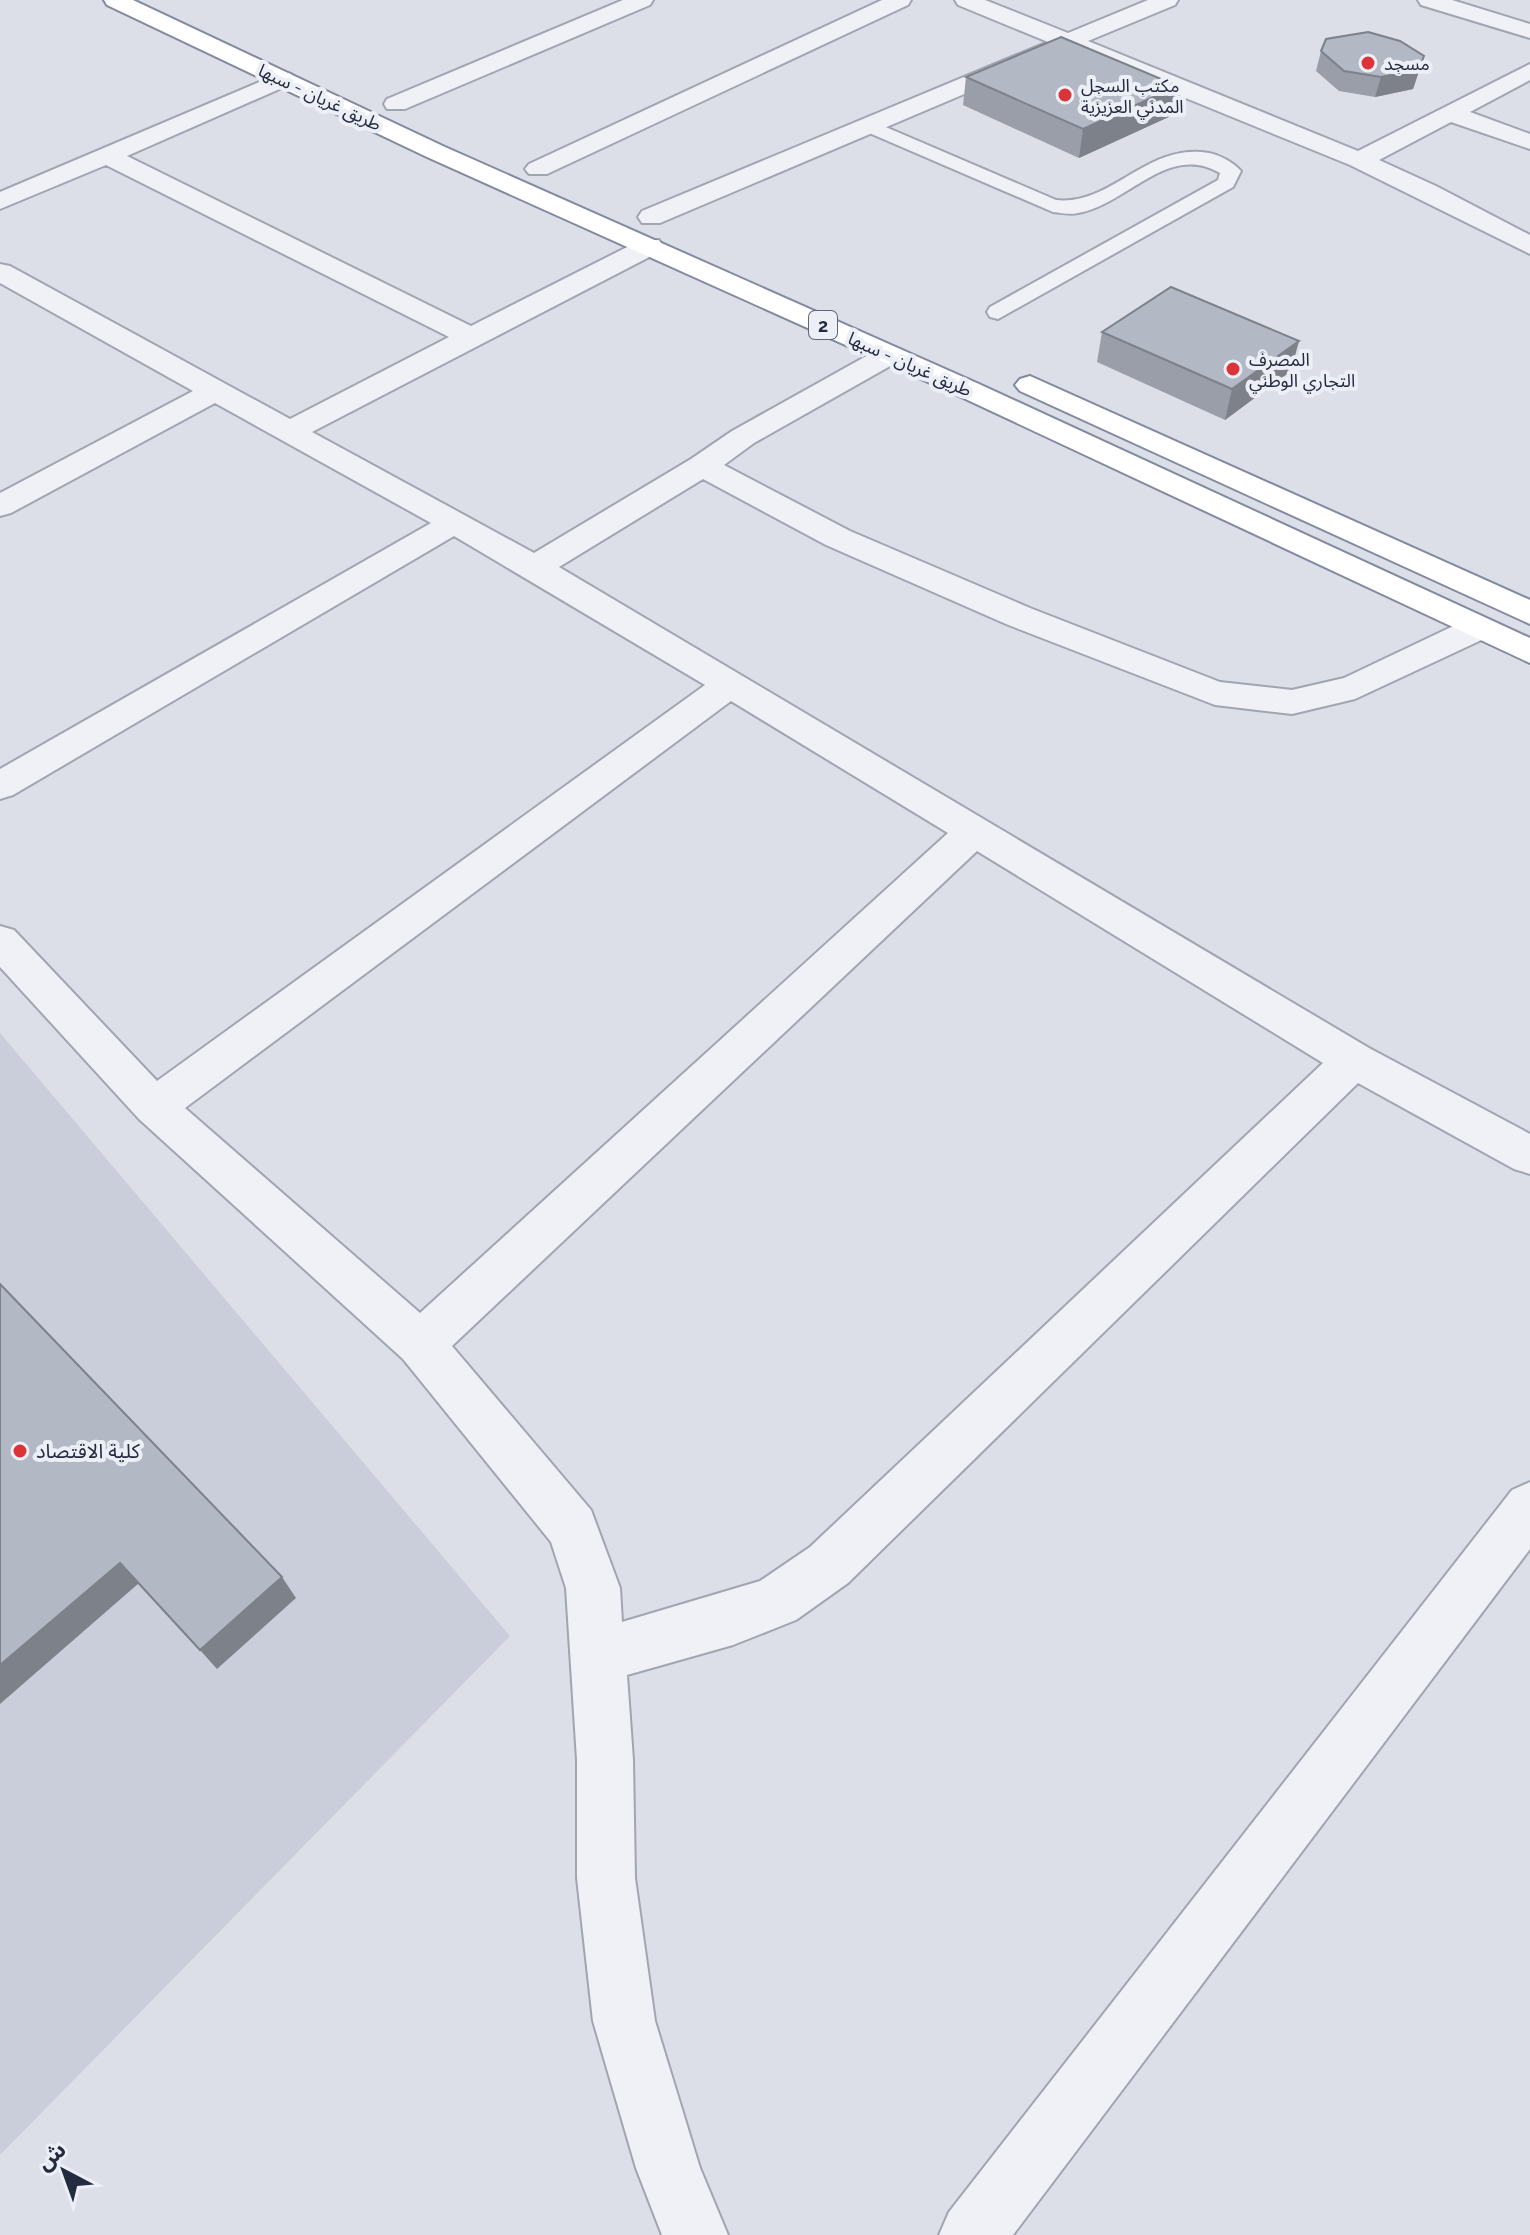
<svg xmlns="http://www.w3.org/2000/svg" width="1530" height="2235" font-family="Raleway,'Noto Sans Arabic',sans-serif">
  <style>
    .built { fill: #caceda }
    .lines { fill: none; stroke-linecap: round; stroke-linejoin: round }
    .service-casing { stroke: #a1a5b2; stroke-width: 4 }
    .minor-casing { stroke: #a1a5b2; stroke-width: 4 }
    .trunk-casing { stroke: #828aa0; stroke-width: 4 }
    .service { fill: #eff1f6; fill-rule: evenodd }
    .minor { fill: #eff1f6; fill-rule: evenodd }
    .trunk { fill: #fff; fill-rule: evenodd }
    .wall { fill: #9a9ea9 }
    .shaded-wall { fill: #7d818a }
    .building { fill: #b3b8c5; stroke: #7d818a; stroke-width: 2 }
    .poi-dot { fill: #db3338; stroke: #eceff6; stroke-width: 3 }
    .labels { text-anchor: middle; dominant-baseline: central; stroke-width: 8; stroke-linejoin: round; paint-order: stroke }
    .far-poi-label { font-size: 18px; fill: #242b40; stroke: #eceff6; text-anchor: start }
    .far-street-label { font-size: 18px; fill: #242b40; stroke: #eceff6 }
    .shield { fill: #eceff6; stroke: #606677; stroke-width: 2 }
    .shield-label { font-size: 18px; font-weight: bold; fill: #242b40 }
    .poi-label { font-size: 20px; fill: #242b40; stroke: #eceff6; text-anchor: start }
  </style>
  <rect width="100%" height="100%" fill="#dcdfe8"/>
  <path class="built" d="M0,1033l510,603 -510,519z"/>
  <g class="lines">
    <defs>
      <path id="service" d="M867,119l189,81c56,6 91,-58 153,-47 11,2 24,9 32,18l-8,16 -235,132 -8,-2 -3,-5 3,-5 228,-127 2,-7c-52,-31 -92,31 -142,40 -8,2 -17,0 -25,-1l-193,-83 -2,-4z"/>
      <path id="minor" d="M623,0h30l-3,5 -245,104h-18l-3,-5 3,-5z
        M882,0h29l-3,5 -361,169h-18l-4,-5 4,-5z
        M955,0h30l83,33 80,-33h30l-3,5 -87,36 270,110 172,-87v16l-60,32 60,22v15l-79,-27 -72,38 57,26 94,49v19l-180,-89 -282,-115 -408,173h-18l-4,-6 4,-6 406,-169 -90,-37z
        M1418,0h34l78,24v14l-109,-33z
        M283,72l8,2 4,5 -4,5 -164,72 344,170 170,-86h18l4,6 -4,6 -347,180 222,121 157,-94 41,-28 147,-82 10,-3 10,3 5,6 -5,6 -145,82 -30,22 126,66 180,77 190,74 72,8 52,-12 122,-58 12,-3 12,3 5,8 -5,8 -135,63 -63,15 -77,-9 -209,-81 -180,-79 -123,-66 -144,88 810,481 161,86v40l-16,-5 -156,-86 -510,500 -52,37 -63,25 -106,30 6,85 2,118 20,143 45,147 28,67h-66l-26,-67 -43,-147 -16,-143v-118l-11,-172 -15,-46 -148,-183 -264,-240 -139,-152v-41l14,4 143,151 548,-396 -251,-149 -441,259 -13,4v-30l431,-246 -216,-120 -204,110 -11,3v-23l193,-102 -193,-108v-19l10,2 280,153 159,-82 -343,-172 -106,44v-17zM731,701l217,132 -528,480 -235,-205zM977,851l346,212 -513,484 -50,34 -138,41 -2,-34 -29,-78 -139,-164z
        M1530,1482v67l-517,686h-74l10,-23 563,-722z"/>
      <path id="trunk" d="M104,0h29l312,147 534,237 551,254v25l-571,-267 -532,-239 -320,-152z
        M1030,376l500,224v24l-510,-233 -5,-6 5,-6z"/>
    </defs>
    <use href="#service" class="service-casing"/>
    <use href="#minor" class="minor-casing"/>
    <use href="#trunk" class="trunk-casing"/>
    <use href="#service" class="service"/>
    <use href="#minor" class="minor"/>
    <use href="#trunk" class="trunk"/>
  </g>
  <path class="wall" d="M1321,51l103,5 -11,33 -38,8 -36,-6 -23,-20z
    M966,77l207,38 -94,43 -116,-53z
    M1102,332l189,39 -66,49 -128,-58z"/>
  <path class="shaded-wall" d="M1424,56l-11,33 -38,8 6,-20z
    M1178,86l-5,29 -94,43 4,-29z
    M1299,341l-8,30 -66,49 7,-31z
    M120,1563l19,20 -139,121v-39z
    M282,1577l14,21 -79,71 -17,-19z"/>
  <path class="building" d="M1368,32l32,9 24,15 -5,13 -38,8 -37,-6 -23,-20 5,-12z
    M1061,37l117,49 -95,43 -117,-52z
    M1171,287l128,54 -67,48 -130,-57z
    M0,1284l282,293 -82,73 -80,-87 -120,102z"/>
  <g class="poi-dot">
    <circle cx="1368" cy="63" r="8"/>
    <circle cx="1065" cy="95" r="8"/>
    <circle cx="1233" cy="369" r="8"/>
    <circle cx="20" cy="1451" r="8"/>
  </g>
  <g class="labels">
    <g class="far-poi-label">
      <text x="1384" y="63">مسجد</text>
      <text x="1081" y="85">مكتب السجل<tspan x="1081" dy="21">المدني العزيزية</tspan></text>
      <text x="1249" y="359">المصرف<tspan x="1249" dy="21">التجاري الوطني</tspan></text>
    </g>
    <g class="far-street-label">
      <text transform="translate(320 97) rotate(25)">طريق غريان - سبها</text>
      <text transform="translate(910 364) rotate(24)">طريق غريان - سبها</text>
    </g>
    <rect class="shield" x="809" y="311" width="28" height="28" rx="6"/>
    <g class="shield-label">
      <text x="823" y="325">2</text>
    </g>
    <g class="poi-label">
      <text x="36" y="1451">كلية الاقتصاد</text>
    </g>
  </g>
  <g transform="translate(64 2171) rotate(319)" stroke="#eceff6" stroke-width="6" paint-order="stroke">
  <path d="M0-6L14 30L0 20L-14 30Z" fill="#242b40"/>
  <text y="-12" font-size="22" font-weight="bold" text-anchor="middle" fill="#242b40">ش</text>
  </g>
</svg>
